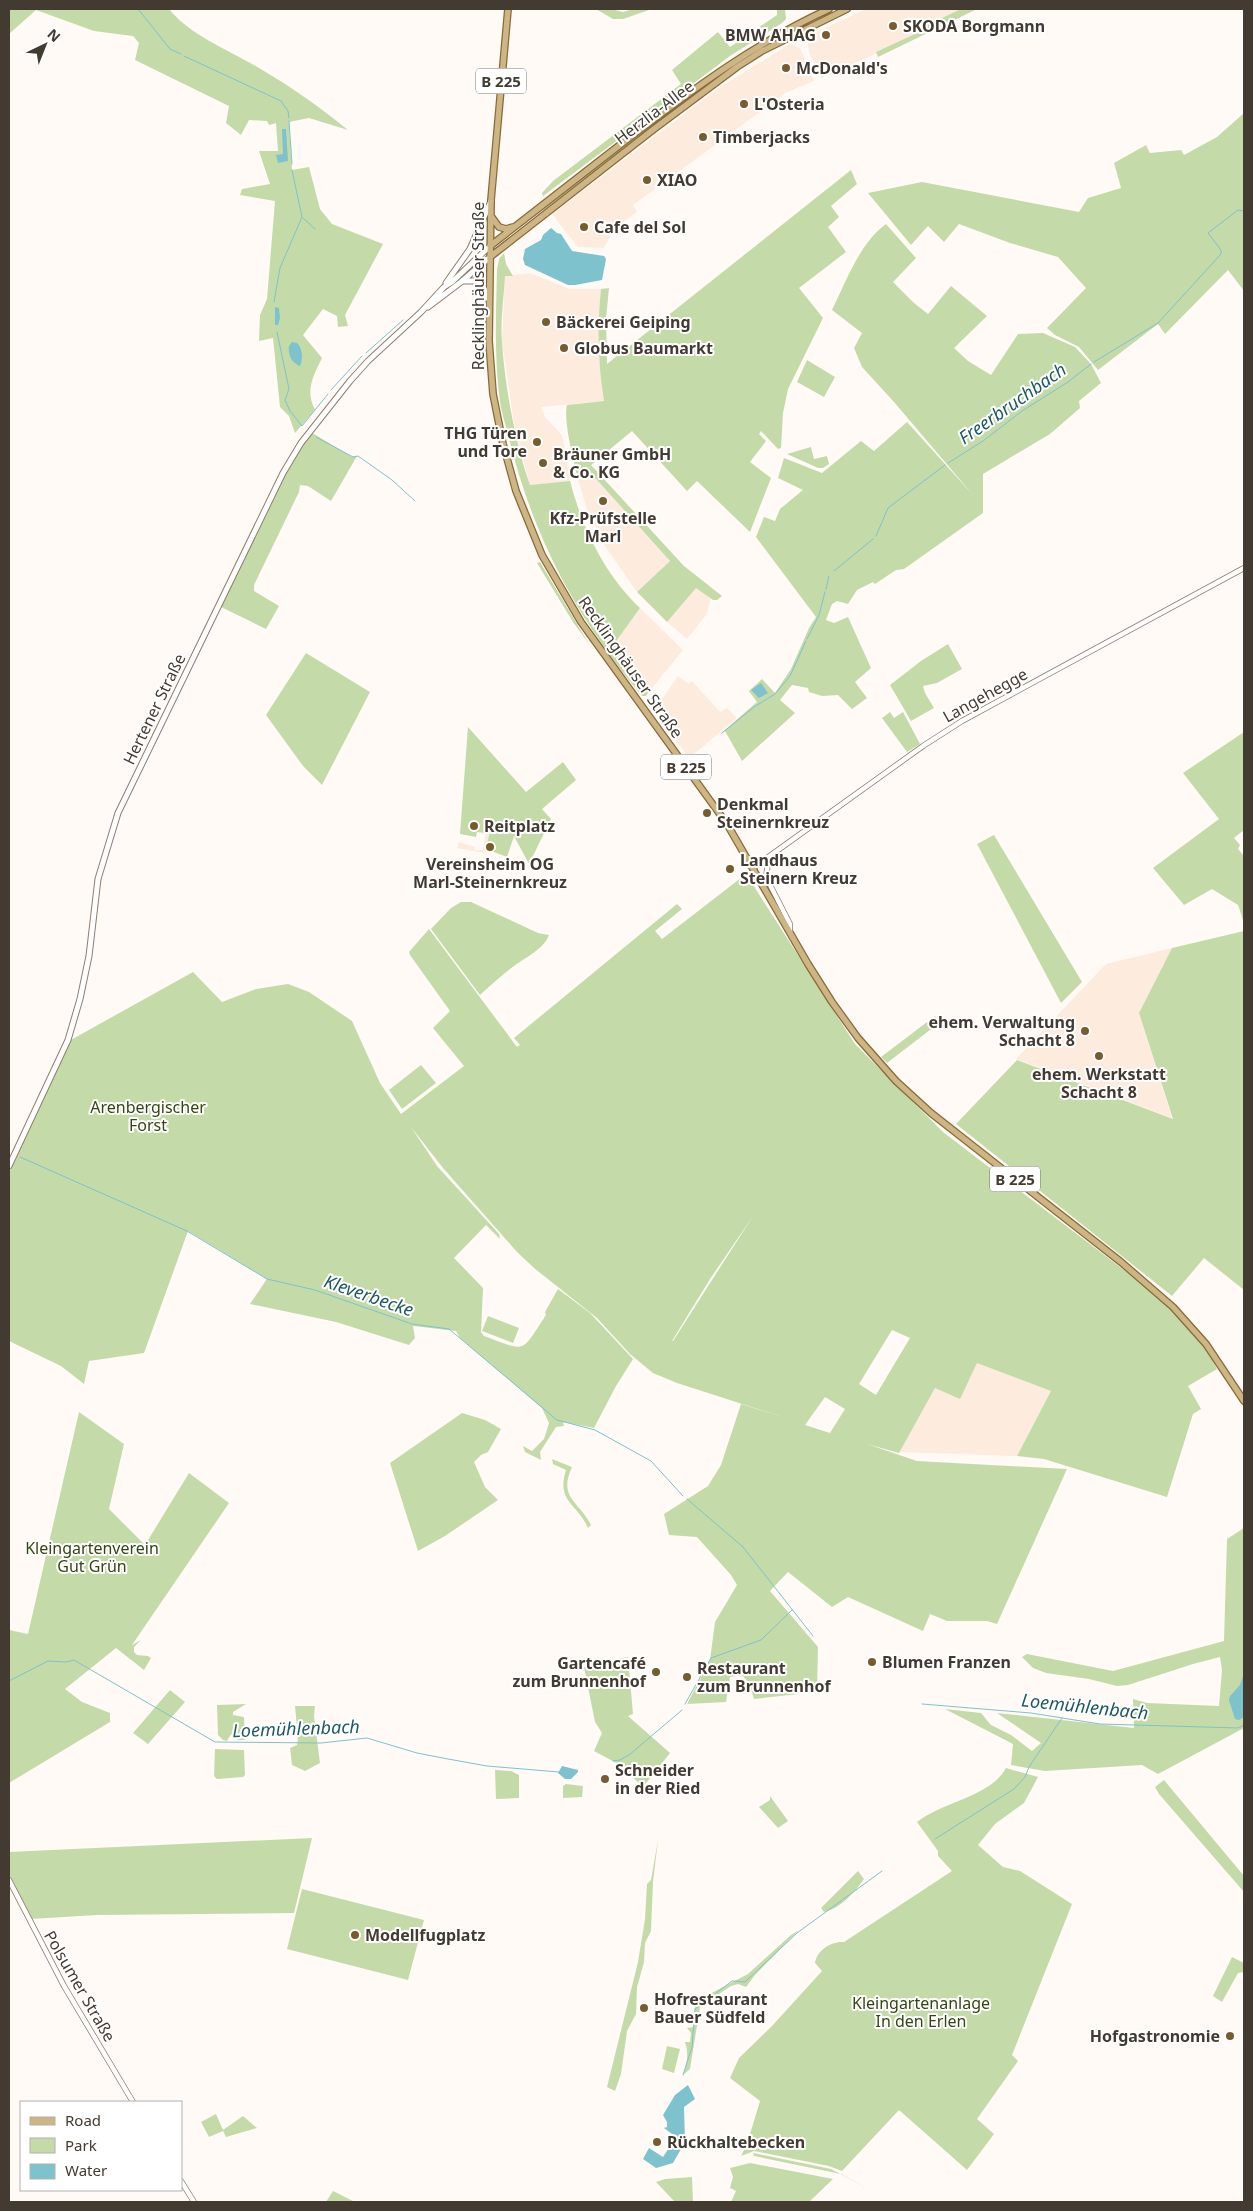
<svg xmlns="http://www.w3.org/2000/svg" width="1253" height="2211" font-family="'Noto Sans',sans-serif">
  <style>
    .built { fill: #fdebdd }
    .green { fill: #c5daa9; fill-rule: evenodd }
    .water { fill: #7ec2ce }
    .lines { fill: none; stroke-linecap: round; stroke-linejoin: round }
    .stream { stroke: #7ec2ce; stroke-width: 1 }
    .tertiary-casing { stroke: #927d6c; stroke-width: 6 }
    .secondary-casing { stroke: #927d6c; stroke-width: 7 }
    .primary-casing { stroke: #876a35; stroke-width: 8 }
    .tertiary { stroke: #fff; stroke-width: 4.5 }
    .secondary { stroke: #fff; stroke-width: 5 }
    .primary { stroke: #cdb586; stroke-width: 5.5 }
    .poi-dot { fill: #765c2e; stroke: #fff; stroke-width: 2 }
    .labels { text-anchor: middle; dominant-baseline: central; stroke-width: 4; stroke-linejoin: round; paint-order: stroke }
    .shield { fill: #fff; stroke: #7b7570; stroke-width: 1 }
    .shield-label { font-size: 15px; font-weight: bold; fill: #433a32 }
    .poi-label { font-size: 16px; font-weight: bold; fill: #433a32; stroke: #fff; text-anchor: start }
    .street-label { font-size: 16px; fill: #433a32; stroke: #fff }
    .park-label { font-size: 16px; fill: #334510; stroke: #fff }
    .water-label { font-size: 18px; font-style: italic; fill: #1f5962; stroke: #fff }
  </style>
  <rect width="100%" height="100%" fill="#fffaf6"/>
  <path class="built" d="M866,9h95l-34,16 1,3 -37,19 -70,31 -12,-26 -1,-9 2,-8z
    M790,44l10,4 14,33 -27,11 -154,113 4,7 -22,16 -11,20 -26,-1 -26,-33 168,-127z
    M530,273l40,16h31l-2,22v41l5,49 -63,6 4,10 17,18 8,46 -40,4 -15,-54 -13,-90 3,-65z
    M588,470l82,91 -33,31 -32,-46 -19,-40 -8,-27z
    M696,587l15,12 -5,16 -19,24 -20,-17z
    M640,608l43,42 -35,43 -35,-49z
    M678,676l11,8 3,-3 28,31 7,-4 10,10 -48,40 -35,-47z
    M488,821l5,1 -8,31 -28,-5 2,-6 16,5v3h8z
    M1172,948l-33,65 33,105 -156,-59 90,-95z
    M977,1362l74,29 -34,65 -118,-4 36,-64z"/>
  <path class="green" d="M9,9h160c22,27 60,41 90,59 31,18 61,39 89,62l-39,-12 -20,4 3,48 17,-3 11,42 12,15 51,20 -38,71 3,11 -10,1 -1,-11 -14,-7 -20,26 19,23c-9,18 -17,33 -7,52l-20,23 -6,-17 -9,-9 -7,-69 -14,3 1,-26 7,-16 8,-98 -35,-6 2,-6 28,-5 -11,-33h19l-2,-28 -7,2 -2,-4 -18,-1 -8,15 -15,-12 3,-17 -94,-46 4,-17 -6,-7 -39,-5 -58,-21 -27,24z
    M596,9h15l12,3 10,-3h19l-29,10h-10z
    M777,9h8l1,10 -4,4 -52,33 -187,140 -1,-3 11,-12 128,-97 -9,-14 46,-38 12,15 47,-32z
    M961,9h16l-99,48 -2,-5 52,-24 -1,-3z
    M741,61l-198,150v-1l144,-113z
    M1244,113v178l-16,-21 -63,64 -7,-10 -60,46 -19,-23 -24,-12 -8,-7 39,-40 -28,-31 -48,-14 -51,-19 -15,18 -16,-16 -17,19 -43,-52 54,-11 157,30 9,-14 33,-10 -7,-25 32,-18 4,8 31,-3 3,5 33,-18z
    M851,170l6,14 -26,22 8,11 -11,10 18,25 -47,36 24,30 -35,71 -5,24 -2,35 -3,1 -17,-18 -2,3 7,7 -16,21 21,16 -21,54 -53,-51 -10,10 -55,-60 -41,34 93,101 38,30 -5,4h-4l-17,-12 -29,34 -30,-30 33,-31 -82,-91 -10,9c-4,-17 -15,-58 -11,-74l37,-4c-6,-37 -7,-75 -3,-112l8,-1 -3,31 1,45z
    M886,224l30,34 -23,24 21,21 14,11 23,-28 36,30 -33,32 14,13 23,14 27,-41 25,-1 32,14 16,17 10,19 -22,18 1,7 -30,26 -67,40v39l-79,56 -8,1 -21,14 -2,-2 -16,8 -9,14 -11,-3 -5,3 -6,16 8,3 14,-6 23,51 -16,14 12,16 -15,11 -14,-14 -16,1 -13,-4 -1,-4 -16,-3 -12,15 15,13 -53,48 -17,-30 -6,4 38,-33 -8,-11 13,-12 13,14 16,-24 18,-41 7,-11 -60,-80 8,-20 11,4 5,-12 23,-19 -25,-12 6,-20 38,15 39,-32 13,10 33,-29 66,73 -79,-93 -32,-35 -8,-19 8,-15 -30,-23c15,-30 27,-66 54,-86z
    M504,253l2,11 7,12h-8c-1,22 -5,44 -3,66 3,44 13,101 28,143l40,-4c12,47 35,94 70,127l-26,36 34,49 -2,3h-4c-64,-76 -108,-157 -132,-254 -3,-13 -8,-27 -10,-40 -6,-44 -4,-89 -3,-133l2,-10z
    M807,360l28,17 -11,20 -27,-15z
    M309,431l43,26 5,-1 -26,45 -23,-15 -8,-1 -1,7 -45,93v6l25,15 -13,23 -45,-22 -4,1 66,-135z
    M811,447l3,12 13,-3 2,8 -6,4h-5l-31,-14z
    M540,562l49,82 -16,-22 -36,-59z
    M948,644l14,25 -25,14 -14,3 2,7 9,15 -23,13 -21,-36 31,-24z
    M306,653l64,39 -48,93 -19,-19 -37,-51z
    M890,712l4,6 9,-6 17,32 -13,8 -25,-34z
    M468,727l58,65 37,-30 13,18 -34,29 9,10 -22,45 -15,-28 -7,21 -21,-8 6,-27 -4,-1 -3,12 -8,-1 -1,5 -16,-3z
    M1244,732v98l-10,8 6,7 -2,4 6,7v67l-6,-18 -26,-16 -28,16 -31,-37 66,-49 -36,-46z
    M994,835l88,147 -21,21 -84,-159z
    M746,874l109,170 88,88 223,170 39,44 12,23 -29,17 13,23 -8,5 -26,83 -123,-38 -27,-3 34,-65 -74,-28 -17,36 -25,-11 -36,65 -32,-9 50,17 150,8 -70,155 -10,-3h-40l-17,-7 -7,17 -75,-34 -16,10 -44,-35 -18,19 48,56 -1,45 -63,7 -5,-16 -7,-8 -12,2 -4,25 -39,2 23,-44 5,-38 22,-37 -6,-10 -34,-38 -28,-2 -5,-21 44,-28 13,-21 20,-61 48,15 -112,-36 -24,-10 -23,-19 -33,-36 -63,-50 -17,-16 -74,-84 -32,-41 26,39 62,68 1,5 -14,-14 -32,33 29,30 -2,44 3,4c44,16 36,18 62,-21l-1,-3 13,-23 32,24 43,46 -17,27 -22,42 -31,-6 1,4 -8,1 -16,25 1,8 -16,-8 -2,-6 9,5 12,-12 5,-16 -7,-15 -82,-70 -4,-7 -43,-5 2,12 -6,7 -73,-23 -86,-18 17,-25 -79,-48 -44,122 -55,8 -5,23 -23,-18 -52,-25v-168l60,-132 124,-69 29,30 34,-13 32,-5 21,8 43,29 28,62 21,31 63,-48 -31,-38 17,-17 -40,-56 -1,-3 20,-23 88,118 3,-2 -6,-7 163,-134 5,5 -27,22 7,8zM753,1216l-80,125h-1l38,-62zM892,1330l18,8 -34,57 -17,-11zM825,1397l20,12 -15,24 -25,-8z
    M461,902h10l67,31 11,2c-5,14 -23,22 -35,31 -12,9 -23,19 -34,29l-49,-66 20,-21z
    M1244,931v359l-40,-32 -32,38 -216,-172 61,-64 156,59 -34,-106 33,-65z
    M935,1016l4,7 -52,40 -6,-6z
    M421,1065l15,18 -34,26 -13,-19z
    M488,1316l31,12 -6,15 -31,-12z
    M79,1412l45,32 -15,65 36,36 44,-72 40,30 -97,142 9,-5 -7,7v5l3,3 11,1 3,2 -7,12 -28,-22 -51,41 17,13 28,11v9l-101,61v-153l19,4z
    M462,1413l23,7 16,9 -13,23 -7,3 -7,7 11,25 13,13 -53,36 -27,15 -28,-88z
    M552,1459l20,8c-14,31 6,33 19,58l-3,3c-11,-25 -32,-26 -22,-58l-13,-6z
    M1244,1528v200l-86,46 -16,-9 -97,6 -34,-6 2,-21 -68,-35 36,4 10,12 20,10 21,16 9,-8 -44,-30 137,15 -1,-29 14,4 72,3 3,-36 -2,-13 -27,7 -65,21 -11,1 -28,-7 -43,-6 -13,-5 -11,-11 5,-3 86,17 111,-30 3,-102z
    M628,1657l5,57 -5,2 42,37 -27,34 -23,-22 -26,-14 8,-18 -7,-11 -11,-55z
    M170,1690l15,12 -37,42 -15,-11z
    M246,1704l-13,8v3l11,2 1,23h-7l-7,-6 -4,7 -4,-1 -5,-5 -1,-30z
    M295,1706h20l-1,10 6,47 -15,8 -13,-6 -2,-17 7,-3 1,-7z
    M215,1749l29,1 1,25 -2,2 -26,2 -3,-3z
    M1006,1768l32,9 -14,26 -29,21 -17,21 25,22 17,4 52,33 -60,151 6,6 -41,58 17,15 -27,36 -68,-60 -57,61 -13,-5 -75,-15 -13,5 6,-12 13,-43 -30,-23 9,-20 33,-32 50,-55 -7,-8c2,-13 16,-22 29,-21l108,-71 -14,-15v-5l-21,-29c27,-21 73,-25 89,-54z
    M495,1770l16,1 8,4v23l-23,1z
    M1164,1780l80,96v16l-85,-98 -4,-7z
    M566,1784l17,2 -1,11 -19,1v-12z
    M770,1796l18,25 -10,7 -19,-21 11,-7z
    M312,1838l-18,75 -197,2 -66,4 -22,-45v-22z
    M658,1840l-5,42 -2,49 -6,12 -1,19 -7,25 -1,27 -9,17 -6,43 -6,17 -8,-4 31,-125 7,-43 2,-35 4,-4z
    M858,1871l6,8c-10,14 -23,29 -40,33l-3,-4z
    M302,1889l122,31 -16,60 -121,-31z
    M799,1930l-44,45 -9,12 -8,-3 -7,2 -31,21 -10,62 -7,6c4,-10 6,-22 2,-33h5l1,-9 -4,-5 6,-1 2,-21 7,-8 46,-24 43,-39z
    M1232,1957l12,6v9l-6,1 -16,29 -9,-6z
    M667,2046l13,3 -6,24 -12,-4z
    M216,2114l7,16 20,-14 14,12 -31,9 -3,-6 -14,6 -8,-15z
    M753,2153l78,16 41,22 -31,-17 -87,-18z
    M750,2163l83,16 -24,23h-78l5,-11 -6,-3 3,-11 -3,-9z
    M692,2177l1,25h-18l-19,-20 9,-3z
    M333,2191l22,11h-29z"/>
  <path class="water" d="M282,129h4l2,32 -10,2 -2,-8 7,-1z
    M551,228l6,5 4,1 11,17 32,5 2,3 -4,21 -27,5h-7l-43,-20 -2,-6 2,-10 16,-9 2,-5z
    M275,307l4,1 1,10 -2,7h-3z
    M292,342l5,1c6,6 6,16 3,23 -9,-4 -12,-11 -11,-20z
    M761,683l7,10 -9,5 -8,-8z
    M1244,1673v44l-5,3 -4,-1 -6,-19 1,-4 10,-11z
    M562,1766l16,4v2l-7,7h-6l-7,-6z
    M688,2085l7,14 -11,8 1,35 -12,21 -17,5 -13,-9 6,-11 14,9 13,-20 -12,-9 3,-1v-5l-4,-7 12,-20z"/>
  <g class="lines">
    <path class="stream" d="M138,9l32,40 11,5
      M184,56l97,45 7,10 1,7
      M289,121l3,43
      M303,218l12,11
      M274,302l6,-34 22,-51 -10,-47
      M277,332l12,57 -4,11 5,11 12,15 26,-32
      M366,353l37,-33
      M1094,362l64,-39 63,-69v-4l-13,-17 30,-23 6,1
      M331,390l31,-34
      M316,437l37,20 5,-1 34,24 23,21
      M948,463l35,-22 39,-30 46,-29 23,-18
      M876,536l12,-28 57,-43
      M834,571l39,-32
      M826,589l3,-13
      M807,639l12,-24 6,-23
      M722,733l32,-26 21,-13 15,-18 16,-35
      M20,1157l167,74 80,48 48,11 97,34 37,5 108,91 38,10 56,31 32,35
      M687,1499l56,48 70,89
      M9,1681l39,-20 18,1 8,-2 141,82 106,1 46,-5 50,15 31,6 39,7 72,6
      M685,1704l26,-46 50,-18 31,-30
      M922,1704l109,9 69,11 138,4 6,-3
      M613,1761l7,-1 9,-5 53,-45
      M935,1839l79,-50 11,-12 4,-10 33,-49
      M683,2075l9,-28 3,-38 37,-28 13,1 52,-49 85,-62"/>
    <defs>
      <path id="tertiary" d="M773,855l-5,8 -2,14 24,47v8
        M753,868l170,-122 39,-25 282,-153
        M9,1880l55,106 69,116
        M181,2181l13,21"/>
      <path id="secondary" d="M464,281h13l5,3 7,16
        M446,283l24,-34 21,-48
        M428,307l33,-25 29,-25
        M9,1166l59,-126 12,-41 9,-43 9,-77 20,-66 165,-340 18,-30 49,-62 18,-20 53,-49 23,-25 8,-5 38,-36"/>
      <path id="primary" d="M508,9l-17,191 -2,141 4,53 10,50 13,47 26,64 39,67 146,202 81,140 24,38 26,36 38,43 35,32 190,149 52,45 33,37 38,57
        M491,216l8,11 7,2 7,-2
        M490,246c48,-37 96,-75 144,-112 62,-47 123,-92 195,-125
        M490,257l164,-128 83,-62 25,-16 85,-42"/>
    </defs>
    <use href="#tertiary" class="tertiary-casing"/>
    <use href="#secondary" class="secondary-casing"/>
    <use href="#primary" class="primary-casing"/>
    <use href="#tertiary" class="tertiary"/>
    <use href="#secondary" class="secondary"/>
    <use href="#primary" class="primary"/>
  </g>
  <g class="poi-dot">
    <circle cx="893" cy="26" r="5"/>
    <circle cx="826" cy="35" r="5"/>
    <circle cx="786" cy="68" r="5"/>
    <circle cx="744" cy="104" r="5"/>
    <circle cx="703" cy="137" r="5"/>
    <circle cx="647" cy="180" r="5"/>
    <circle cx="584" cy="227" r="5"/>
    <circle cx="546" cy="322" r="5"/>
    <circle cx="564" cy="348" r="5"/>
    <circle cx="537" cy="442" r="5"/>
    <circle cx="543" cy="463" r="5"/>
    <circle cx="603" cy="501" r="5"/>
    <circle cx="707" cy="813" r="5"/>
    <circle cx="474" cy="826" r="5"/>
    <circle cx="490" cy="847" r="5"/>
    <circle cx="730" cy="869" r="5"/>
    <circle cx="1085" cy="1031" r="5"/>
    <circle cx="1099" cy="1056" r="5"/>
    <circle cx="872" cy="1662" r="5"/>
    <circle cx="656" cy="1672" r="5"/>
    <circle cx="687" cy="1677" r="5"/>
    <circle cx="605" cy="1779" r="5"/>
    <circle cx="355" cy="1935" r="5"/>
    <circle cx="644" cy="2008" r="5"/>
    <circle cx="1230" cy="2036" r="5"/>
    <circle cx="657" cy="2142" r="5"/>
  </g>
  <g class="labels">
    <g class="shield">
      <rect x="476" y="68.5" width="50" height="25" rx="4"/>
      <rect x="661" y="754.5" width="50" height="25" rx="4"/>
      <rect x="990" y="1166.5" width="50" height="25" rx="4"/>
    </g>
    <g class="shield-label">
      <text x="501" y="81">B 225</text>
      <text x="686" y="767">B 225</text>
      <text x="1015" y="1179">B 225</text>
    </g>
    <g class="poi-label">
      <text x="903" y="26">SKODA Borgmann</text>
      <text x="816" y="35" text-anchor="end">BMW AHAG</text>
      <text x="796" y="68">McDonald's</text>
      <text x="754" y="104">L'Osteria</text>
      <text x="713" y="137">Timberjacks</text>
      <text x="657" y="180">XIAO</text>
      <text x="594" y="227">Cafe del Sol</text>
      <text x="556" y="322">Bäckerei Geiping</text>
      <text x="574" y="348">Globus Baumarkt</text>
      <text x="527" y="433" text-anchor="end">THG Türen<tspan x="527" dy="18">und Tore</tspan></text>
      <text x="553" y="454">Bräuner GmbH<tspan x="553" dy="18">&amp; Co. KG</tspan></text>
      <text x="603" y="518" text-anchor="middle">Kfz-Prüfstelle<tspan x="603" dy="18">Marl</tspan></text>
      <text x="717" y="804">Denkmal<tspan x="717" dy="18">Steinernkreuz</tspan></text>
      <text x="484" y="826">Reitplatz</text>
      <text x="740" y="860">Landhaus<tspan x="740" dy="18">Steinern Kreuz</tspan></text>
      <text x="490" y="864" text-anchor="middle">Vereinsheim OG<tspan x="490" dy="18">Marl-Steinernkreuz</tspan></text>
      <text x="1075" y="1022" text-anchor="end">ehem. Verwaltung<tspan x="1075" dy="18">Schacht 8</tspan></text>
      <text x="1099" y="1074" text-anchor="middle">ehem. Werkstatt<tspan x="1099" dy="18">Schacht 8</tspan></text>
      <text x="882" y="1662">Blumen Franzen</text>
      <text x="646" y="1663" text-anchor="end">Gartencafé<tspan x="646" dy="18">zum Brunnenhof</tspan></text>
      <text x="697" y="1668">Restaurant<tspan x="697" dy="18">zum Brunnenhof</tspan></text>
      <text x="615" y="1770">Schneider<tspan x="615" dy="18">in der Ried</tspan></text>
      <text x="365" y="1935">Modellfugplatz</text>
      <text x="654" y="1999">Hofrestaurant<tspan x="654" dy="18">Bauer Südfeld</tspan></text>
      <text x="1220" y="2036" text-anchor="end">Hofgastronomie</text>
      <text x="667" y="2142">Rückhaltebecken</text>
    </g>
    <g class="street-label">
      <text transform="translate(654 112) rotate(-37)">Herzlia-Allee</text>
      <text transform="translate(478 286) rotate(-90)">Recklinghäuser Straße</text>
      <text transform="translate(631 667) rotate(55)">Recklinghäuser Straße</text>
      <text transform="translate(985 695) rotate(-29)">Langehegge</text>
      <text transform="translate(154 709) rotate(-64)">Hertener Straße</text>
      <text transform="translate(80 1986) rotate(60)">Polsumer Straße</text>
    </g>
    <g class="park-label">
      <text x="148" y="1107">Arenbergischer<tspan x="148" dy="18">Forst</tspan></text>
      <text x="92" y="1548">Kleingartenverein<tspan x="92" dy="18">Gut Grün</tspan></text>
      <text x="921" y="2003">Kleingartenanlage<tspan x="921" dy="18">In den Erlen</tspan></text>
    </g>
    <g class="water-label">
      <text transform="translate(1012 403) rotate(-35)">Freerbruchbach</text>
      <text transform="translate(369 1295) rotate(19)">Kleverbecke</text>
      <text transform="translate(1085 1706) rotate(6)">Loemühlenbach</text>
      <text transform="translate(296 1728) rotate(-2)">Loemühlenbach</text>
    </g>
  </g>
  <rect width="1253" height="2211" fill="none" stroke="#433a32" stroke-width="20"/>
  <rect x="20" y="2101" width="162" height="90" fill="#ffffff" stroke="#b4b0ad"/>
  <rect x="30" y="2117" width="25" height="8" fill="#cdb586" stroke="#b4b0ad"/>
  <text x="65" y="2126" font-size="15" fill="#433a32">Road</text>
  <rect x="30" y="2138" width="25" height="15" fill="#c5daa9" stroke="#b4b0ad"/>
  <text x="65" y="2151" font-size="15" fill="#433a32">Park</text>
  <rect x="30" y="2164" width="25" height="15" fill="#7ec2ce" stroke="#b4b0ad"/>
  <text x="65" y="2176" font-size="15" fill="#433a32">Water</text>
  <g transform="translate(45 45) rotate(43)" stroke="#ffffff" stroke-width="4" paint-order="stroke">
  <path d="M0-4L9 19L0 12L-9 19Z" fill="#433a32"/>
  <text y="-8" font-size="14" font-weight="bold" text-anchor="middle" fill="#433a32">N</text>
  </g>
</svg>
